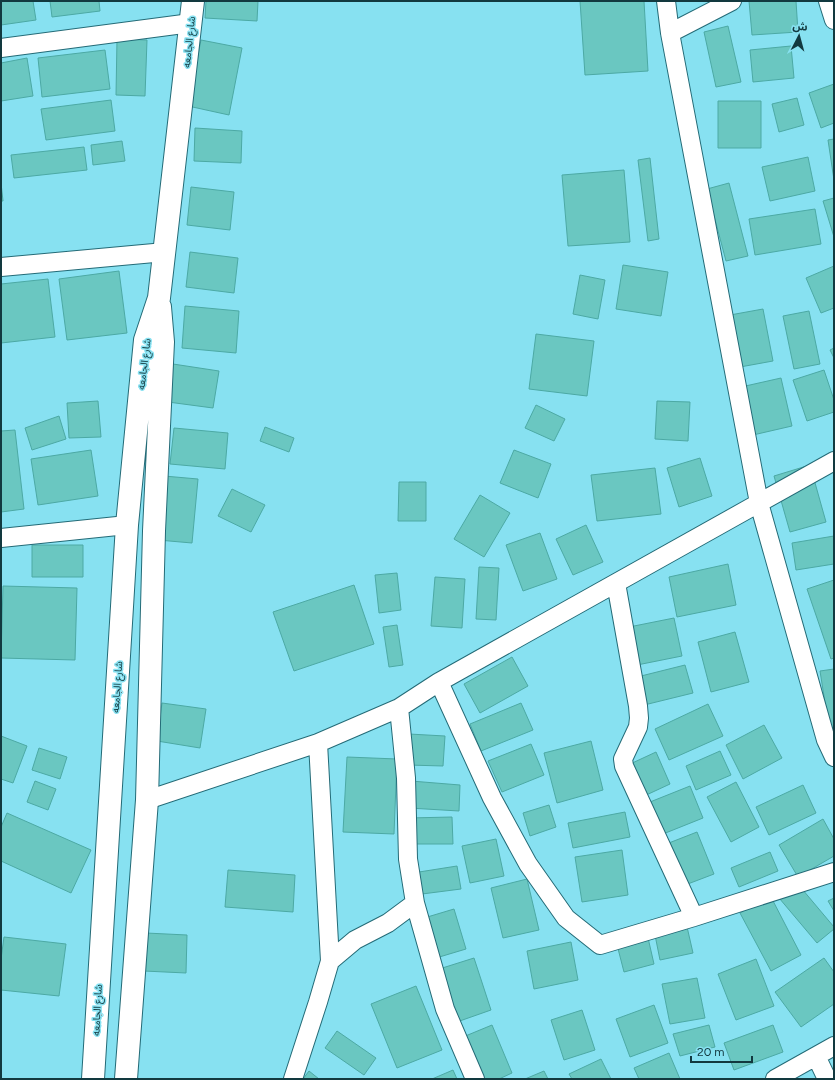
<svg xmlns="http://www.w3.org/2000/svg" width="835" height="1080" font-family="Figtree,'Noto Sans Arabic',sans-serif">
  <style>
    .building { fill: #6ac7c1; stroke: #4ca9a4 }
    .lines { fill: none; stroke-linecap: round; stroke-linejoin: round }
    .minor-casing { stroke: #246b77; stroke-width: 20 }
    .tertiary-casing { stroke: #246b77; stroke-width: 24 }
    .minor { stroke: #fff; stroke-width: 18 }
    .tertiary { stroke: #fff; stroke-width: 22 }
    .labels { text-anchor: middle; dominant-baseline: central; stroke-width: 3; stroke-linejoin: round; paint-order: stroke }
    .street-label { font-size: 10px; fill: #12393f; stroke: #87e1f1 }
  </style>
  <rect width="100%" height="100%" fill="#87e1f1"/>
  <path class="building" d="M1,1h32l3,19 -35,5z
    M50,1h49l1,10 -48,6z
    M206,1h52l-1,20 -52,-3z
    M580,1h64l4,70 -63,4z
    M749,1h47l2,31 -46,3z
    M728,26l13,56 -25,5 -12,-55z
    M117,39l30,1 -2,56 -29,-1z
    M201,40l41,8 -13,67 -41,-9z
    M791,46l3,32 -41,4 -3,-32z
    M105,50l5,39 -68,8 -4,-39z
    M27,58l6,38 -32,5v-38z
    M834,84v39l-13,5 -12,-35z
    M797,98l7,27 -25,7 -7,-28z
    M111,100l4,31 -69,9 -5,-31z
    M718,101h43v47h-43z
    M195,128l47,3 -1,32 -47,-2z
    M834,139v41l-6,-40z
    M122,141l3,20 -32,4 -2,-20z
    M84,147l3,23 -73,8 -3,-23z
    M808,157l7,34 -45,10 -8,-34z
    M650,158l9,81 -11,2 -10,-81z
    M624,170l6,72 -62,4 -6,-71z
    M1,183l2,18h-2z
    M729,183l19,73 -22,5 -19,-72z
    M191,187l43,5 -4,38 -43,-5z
    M834,198v39l-11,-36z
    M815,209l6,35 -66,11 -6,-36z
    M190,252l48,6 -4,35 -48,-6z
    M623,265l45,7 -7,44 -45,-7z
    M834,266v42l-13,5 -15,-35z
    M119,271l8,62 -60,7 -8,-61z
    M580,275l25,5 -7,39 -25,-5z
    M48,279l7,58 -54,6v-59z
    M185,306l54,5 -3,42 -54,-5z
    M763,309l10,52 -33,6 -10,-52z
    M809,311l11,53 -26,5 -11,-53z
    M536,334l58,7 -7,55 -58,-7z
    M834,348v10l-4,-8z
    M173,364l46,7 -6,37 -45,-6z
    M824,370l10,30v12l-27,9 -14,-41z
    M781,378l11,48 -39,9 -12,-48z
    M98,401l3,36 -32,1 -2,-35z
    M657,401l33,1 -2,39 -33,-2z
    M536,405l29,14 -11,22 -29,-13z
    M59,416l7,23 -34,11 -7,-22z
    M265,427l29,11 -5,14 -29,-11z
    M174,428l54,5 -3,36 -55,-5z
    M15,430l9,79 -23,3v-81z
    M91,450l7,46 -60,9 -7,-46z
    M514,450l37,14 -13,34 -38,-15z
    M700,458l12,38 -33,11 -12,-39z
    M810,465l16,57 -36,10 -16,-56z
    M655,468l6,46 -64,7 -6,-46z
    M164,476l34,3 -6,64 -34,-3z
    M399,482h27v39h-28z
    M232,489l33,16 -14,27 -33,-16z
    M480,495l30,18 -26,44 -30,-18z
    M586,525l17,37 -30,13 -17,-36z
    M540,533l17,46 -34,12 -17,-46z
    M834,536v28l-38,6 -4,-27z
    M32,545h51v32h-51z
    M728,564l8,41 -59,12 -8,-40z
    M479,567l20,1 -3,52 -20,-1z
    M397,573l4,37 -22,3 -4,-38z
    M435,577l30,2 -3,49 -31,-2z
    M834,580v78l-3,1 -24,-70z
    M354,585l20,59 -80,27 -21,-59z
    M3,586l74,2 -2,72 -74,-2z
    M674,618l8,38 -55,11 -8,-38z
    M397,625l6,40 -14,2 -6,-40z
    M735,632l14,50 -38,10 -13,-50z
    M512,657l16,29 -48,27 -16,-29z
    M685,665l8,28 -57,14 -7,-28z
    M834,669v59h-5l-9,-57z
    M162,703l44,6 -6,39 -43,-7z
    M521,703l12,27 -52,21 -11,-27z
    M708,704l15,32 -54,24 -14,-31z
    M764,725l18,33 -39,21 -17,-34z
    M409,734l36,2 -2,30 -35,-1z
    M1,736l26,10 -14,37 -12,-4z
    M591,741l12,49 -46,13 -13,-50z
    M531,744l13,31 -42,17 -14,-31z
    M39,748l28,9 -7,22 -28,-9z
    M720,751l11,24 -35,15 -10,-24z
    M656,752l14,32 -28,13 -14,-32z
    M347,757l50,2 -3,75 -51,-2z
    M35,781l21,8 -8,21 -21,-8z
    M411,781l49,4 -1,26 -50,-3z
    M736,782l23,45 -28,15 -24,-45z
    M803,785l13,28 -47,22 -13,-28z
    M690,786l13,32 -45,18 -13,-32z
    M549,805l7,22 -26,9 -7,-23z
    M625,812l5,25 -57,11 -5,-25z
    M7,813l84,37 -20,43 -70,-32v-34z
    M452,817l1,27h-44l-1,-26z
    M823,819l11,20v17l-36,21 -19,-32z
    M697,832l17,42 -42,16 -16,-42z
    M496,839l8,37 -34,7 -8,-37z
    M622,850l6,45 -46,7 -7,-45z
    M770,852l8,19 -39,16 -8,-19z
    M457,866l4,23 -39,5 -3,-22z
    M228,870l67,5 -2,37 -68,-5z
    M792,877l42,50v2l-17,14 -43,-51z
    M527,879l12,51 -36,8 -12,-50z
    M771,897l30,58 -30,16 -31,-58z
    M834,898v13l-6,-10z
    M454,909l12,40 -30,9 -12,-40z
    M685,918l8,35 -33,7 -7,-35z
    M646,929l8,35 -30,8 -9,-35z
    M146,933l41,2 -1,38 -42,-2z
    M4,937l62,7 -7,52 -58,-6v-31z
    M571,942l7,38 -44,9 -7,-38z
    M474,958l17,52 -37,13 -18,-53z
    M824,958l10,14v32l-33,23 -26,-35z
    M756,959l18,47 -38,14 -18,-46z
    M697,978l8,40 -35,6 -8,-40z
    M416,986l26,64 -45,18 -26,-64z
    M654,1005l14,38 -38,14 -14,-38z
    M582,1010l13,40 -31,10 -13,-40z
    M492,1025l20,48 -13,6h-18l-18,-42z
    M709,1025l6,22 -35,9 -7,-22z
    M773,1025l10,27 -49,18 -10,-27z
    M337,1031l39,27 -12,17 -39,-27z
    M669,1053l11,26h-41l-5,-11z
    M601,1059l10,20h-39l-3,-5z
    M453,1070l4,9h-25z
    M309,1071l10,8h-16z
    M544,1071l4,8h-23z"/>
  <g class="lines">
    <defs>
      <path id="minor" d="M666,1l4,32 89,470 67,237 8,17
        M828,1l6,19
        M670,33l62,-32
        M1,48l190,-25
        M1,267l164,-15
        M1,538l126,-13
        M616,583l22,123 1,12 -1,9 -15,32 1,7 70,151
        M439,682l53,116 36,66 38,54 34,27 94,-28 140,-45
        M399,708l7,70 2,81 7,44 30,106 30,70
        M147,800l171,-57 81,-35 40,-26 395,-221
        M330,961l25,-21 33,-17 27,-20
        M816,1056l11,23
        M293,1079l25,-77 12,-41 -12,-218
        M775,1079l59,-33"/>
      <path id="tertiary" d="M93,1079l34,-554 18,-185 14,-42 34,-297
        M126,1079l21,-279 7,-269 9,-189 -3,-35"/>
    </defs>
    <use href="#minor" class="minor-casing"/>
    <use href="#tertiary" class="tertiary-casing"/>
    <use href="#minor" class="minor"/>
    <use href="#tertiary" class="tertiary"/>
  </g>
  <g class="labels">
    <g class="street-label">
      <text transform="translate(189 42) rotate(-84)">شارع الجامعه</text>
      <text transform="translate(144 364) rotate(-83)">شارع الجامعه</text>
      <text transform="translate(117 687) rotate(-86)">شارع الجامعه</text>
      <text transform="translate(97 1010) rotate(-87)">شارع الجامعه</text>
    </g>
  </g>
  <rect width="835" height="1080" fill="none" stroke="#12393f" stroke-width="4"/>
  <g transform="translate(799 36) rotate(6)" stroke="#87e1f1" stroke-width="3" paint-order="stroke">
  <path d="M0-3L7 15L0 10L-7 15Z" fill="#12393f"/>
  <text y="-6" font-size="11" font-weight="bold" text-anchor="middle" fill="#12393f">ش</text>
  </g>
  <path d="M691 1056v6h61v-6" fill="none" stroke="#12393f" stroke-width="2"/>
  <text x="697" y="1056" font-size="12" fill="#12393f" stroke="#87e1f1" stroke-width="3" paint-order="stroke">20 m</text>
</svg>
